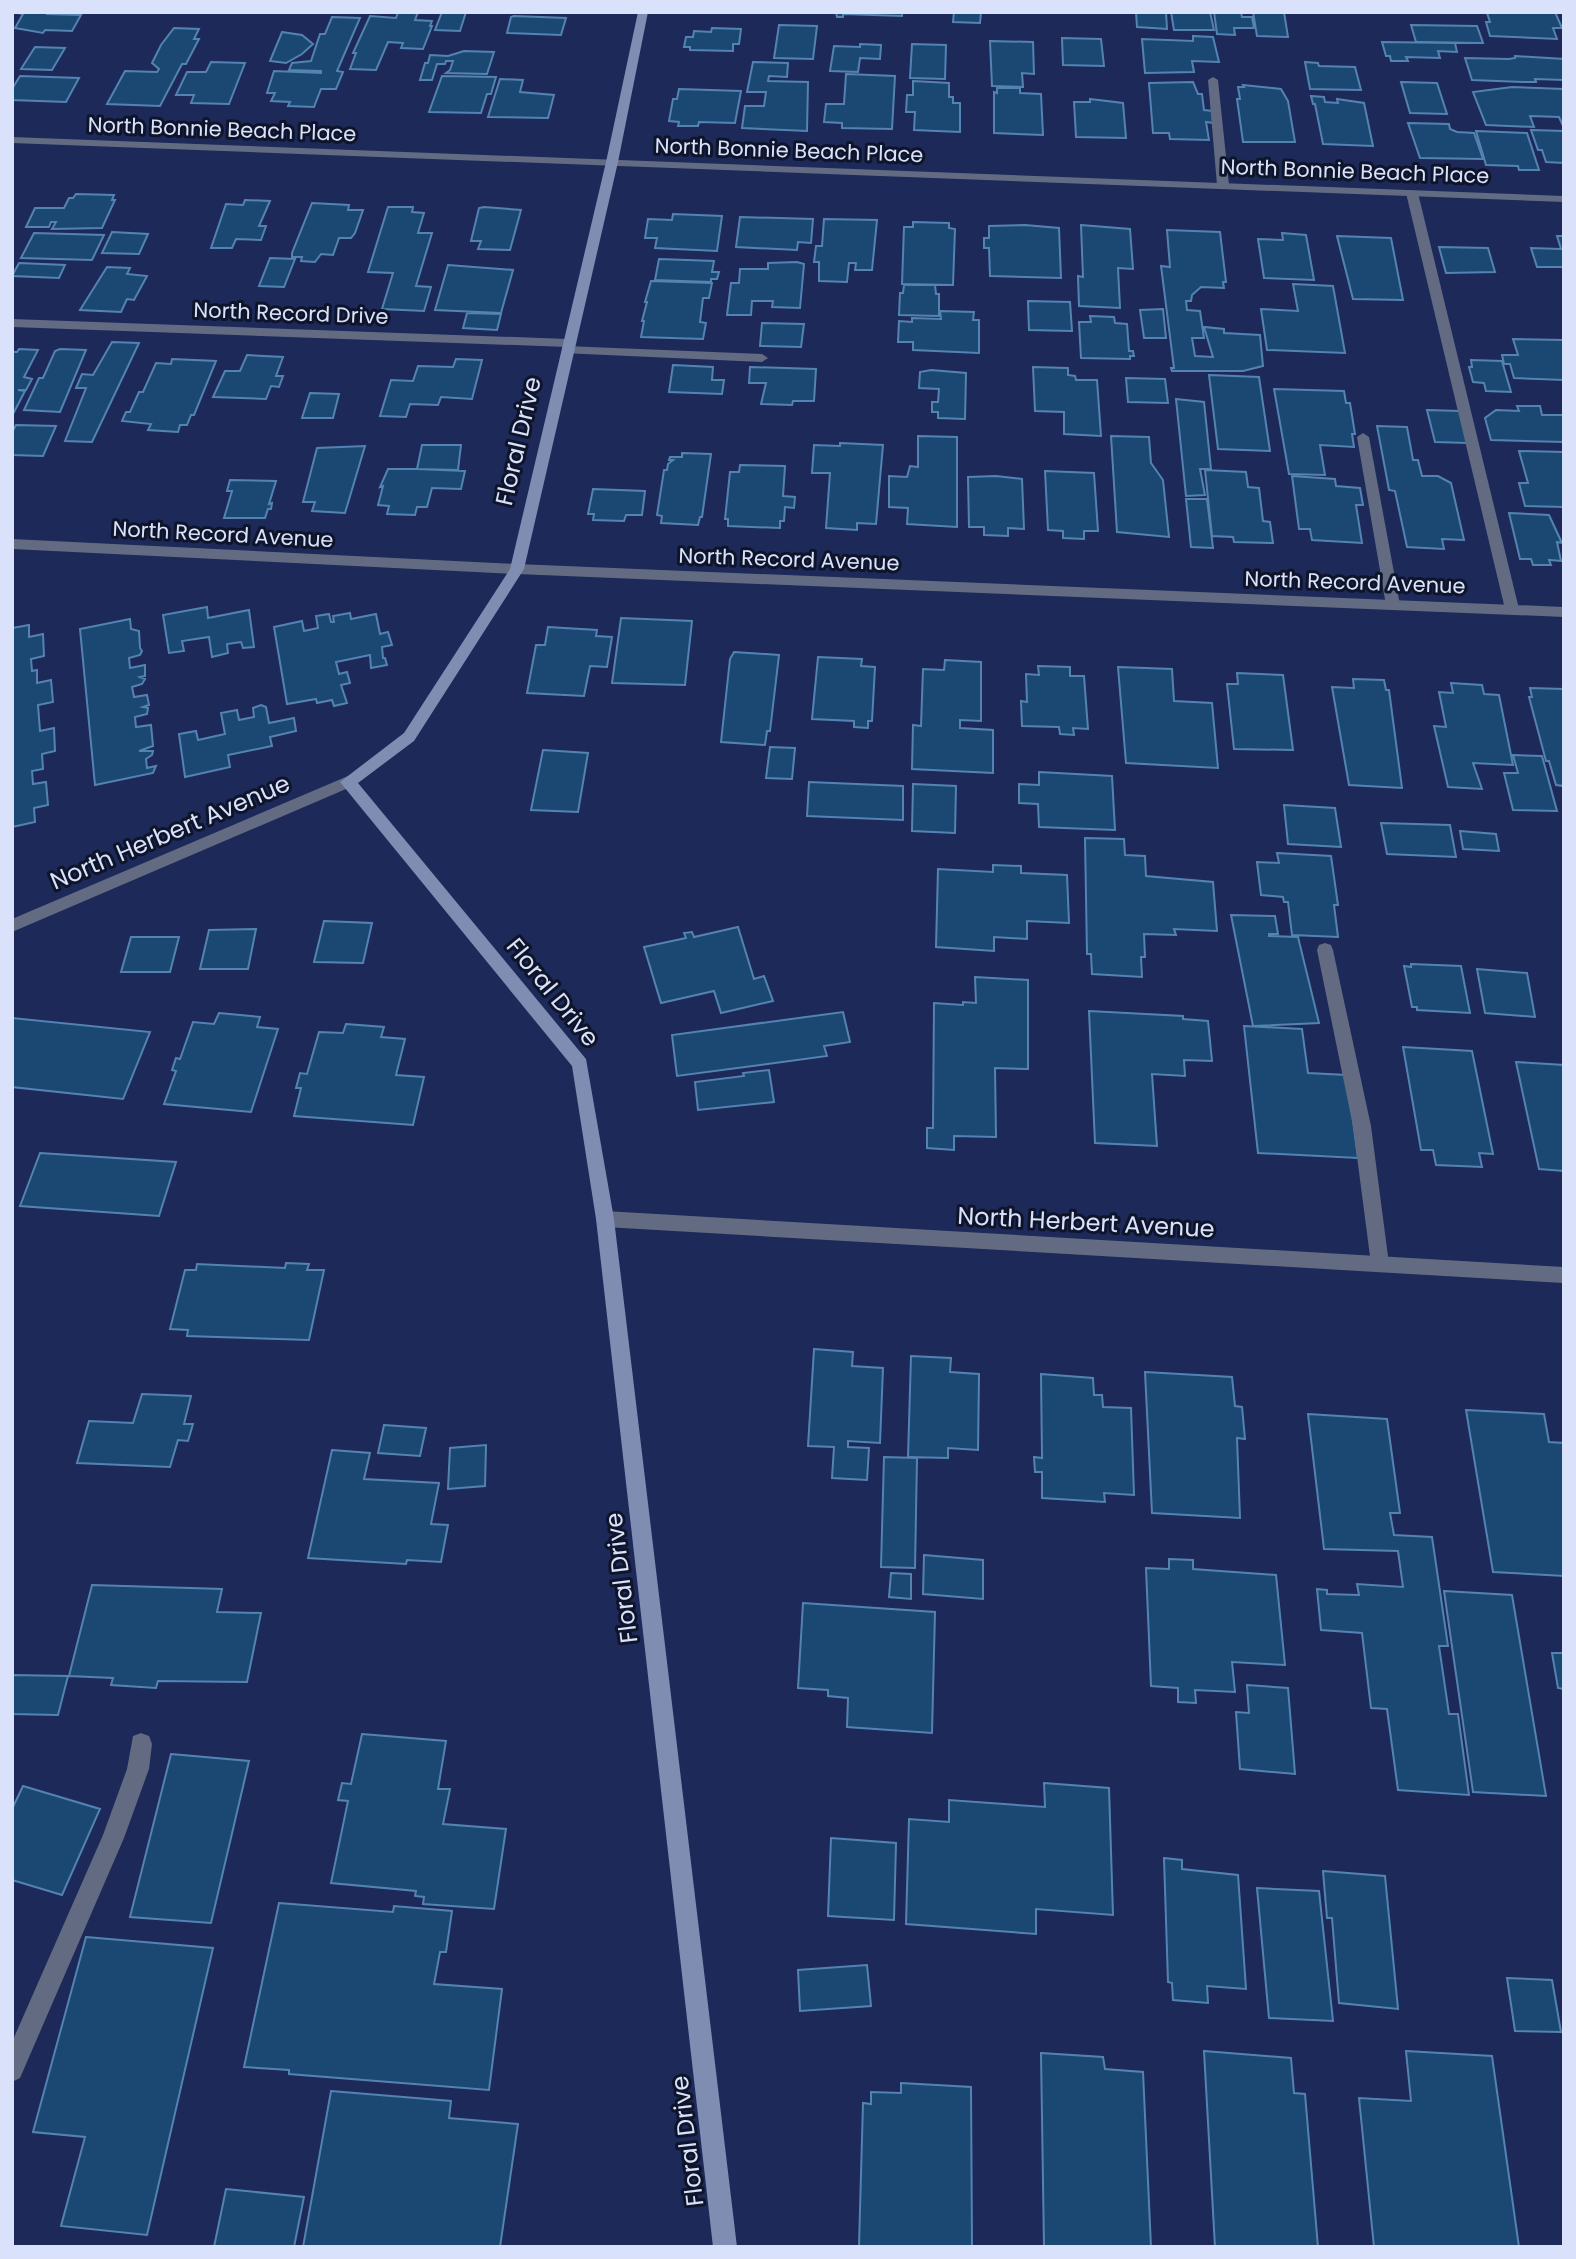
<svg xmlns="http://www.w3.org/2000/svg" width="1576" height="2259" font-family="Poppins,sans-serif">
  <style>
    .building { fill: #1a4872; stroke: #5583b1; stroke-width: 2 }
    .lines { fill: none; stroke-linecap: round; stroke-linejoin: round }
    .lane { fill: #626b82; fill-rule: evenodd }
    .street { fill: #626b82; fill-rule: evenodd }
    .secondary { fill: #7f8db2; fill-rule: evenodd }
    .labels { text-anchor: middle; dominant-baseline: central; stroke-width: 6; stroke-linejoin: round; paint-order: stroke }
    .far-street-label { font-size: 21px; fill: #d9e2fa; stroke: #0e152a }
    .street-label { font-size: 24px; fill: #d9e2fa; stroke: #0e152a }
  </style>
  <rect width="100%" height="100%" fill="#1d2959"/>
  <path class="building" d="M12,12h38l-2,2 33,1 -9,16 -27,-1 -2,3 -28,-5 8,-14z
    M398,12h20l-3,8 17,1 -2,5h2l-9,23 -22,-1 2,-5 -15,-1 -12,28 -26,-1 6,-16h-3l17,-37 26,2z
    M442,12h24l-6,19 -25,-1z
    M836,12h66v4l-59,-2v3h-6z
    M954,12h27l-1,11 -27,-1z
    M1136,12h30l1,17 -30,-2z
    M1171,12h39l4,18h-40z
    M1214,12h27l1,5h10l2,11h-20l1,7 -18,-1z
    M1253,12h31l4,25 -31,-1z
    M1512,12h43l7,16h-9l4,11 -67,-3 -4,-14h4l-3,-9z
    M514,16l52,2 -5,17 -54,-2 4,-16z
    M332,17l28,1 -23,53 6,1 -7,17h-15l-7,18 -26,-1 2,-4 -19,-1 4,-8h-8l7,-22 47,2v-2l-32,-1 3,-7 19,-2 9,-27h5z
    M779,25l38,1 -4,33 -39,-1z
    M1411,25l66,1 6,17 -67,-1z
    M174,28l25,1 -5,10h5l-13,25h-4l-22,42 -53,-2 18,-33 32,1 2,-3 -7,-6 9,-18z
    M712,28l29,1 -2,15h-6v7l-43,-1v-3h-6l2,-10h7l1,-6 17,1z
    M282,32l20,3 11,9 -11,10 -16,9 -16,-2z
    M1193,36l20,1 6,25 -27,-1 2,11 -49,1 -3,-34 51,2z
    M1062,38l39,1 3,27 -41,-1z
    M990,41l43,1 1,32 -12,-1 1,14 -31,-1z
    M1382,42l73,1 2,9 -19,-1 2,7 -34,-1 2,4h-17l-1,-5h-4z
    M860,44l21,1 -1,14 -20,-1 -2,14 -28,-1 4,-25 26,1z
    M912,44l34,1 -1,34 -35,-1z
    M35,47l30,1 -13,22 -31,-1z
    M464,51l30,1 -7,22 -41,-1 4,-3 3,-9h-7l-1,3h-8l-5,16h-12l5,-17h3l2,-8 18,1z
    M1515,56l49,3v21l-29,-1 1,3h-13l-51,-2 -7,-22 44,1 6,-1z
    M211,62l34,1 -16,41 -38,-1 3,-8h-18l11,-23h19z
    M753,62l35,1 -1,14 -18,-1 -1,5 40,1 -1,49 -65,-3 3,-22h19l2,-14h-19z
    M1305,62l13,1 1,3 36,1 6,23 -51,-1z
    M846,74l49,2 -3,53 -50,-1v-5l-18,-1 2,-18h18z
    M20,76l59,2 -13,24 -54,-2v-11z
    M442,76l54,1 -5,17h-4l-6,19 -52,-1z
    M500,79l23,1 -3,12 34,3 -6,23 -60,-1z
    M913,81l36,2v14h4v6h7v29l-46,-2 1,-18h-9l1,-17h6z
    M1193,82l5,12h4l2,16 9,1 1,12 -8,-1 3,18 -39,-1 -1,-6h-16l-4,-50z
    M1401,82l36,1 10,31 -37,-1z
    M1243,85l38,4 7,12 7,41h-52l-6,-43h3l-2,-12h6z
    M1512,87l52,2v39l-5,-11 -29,-1 4,11 -48,-2 -13,-33z
    M997,88h23v5l21,1 2,41 -49,-2v-41l3,1z
    M679,89l62,2 -6,32 -36,-1 -1,4h-20l1,-4 -10,-1 4,-22h4z
    M1311,96l13,1 1,5 13,1 -1,-4 27,4 9,43 -50,-2 -8,-40h-2z
    M1090,99l33,4 3,35 -50,-1 -2,-35h16z
    M1408,123l41,1 1,5 7,3 17,1 9,26 -63,-1z
    M1531,130l33,1v32l-18,-1 -4,-12h-4z
    M1476,131l51,2 12,37h-20l-1,-4 -32,-1z
    M76,194l38,1 -2,5h3l-13,28 -50,1 4,-7h-5l-2,5h-23l9,-19h29l5,-10h4z
    M245,200l25,1 -11,25h7l-5,14 -25,-1 -4,9h-21l15,-44 17,1z
    M312,203l37,2 -1,5h15l-8,23 -4,5h-12l-6,17 -12,-1 -6,8 -14,-1 1,-4h-10v-4z
    M388,207h25l-1,5 12,1 -6,20h14l-16,53 15,1 -7,24 -42,-2 11,-36 -25,-1z
    M484,207l37,3 -11,40 -32,-1 3,-8h-10l8,-33z
    M673,214l49,2 -5,35 -62,-3 2,-10h-12l3,-19 24,1z
    M740,217l73,2 -2,24 -13,-1 -1,8 -61,-3z
    M824,219l53,1 -5,50h-17l1,-7h-7l-2,19 -28,-1v-19h-5l2,-16h6z
    M913,222l36,1v5l6,1 -2,56 -51,-1 2,-57h9z
    M1025,225l34,3 2,50 -71,-2 -1,-28h-5v-10h5v-12z
    M1081,225l49,4 3,40 -15,-1 2,40 -41,-2 -1,-30 5,1z
    M1167,230l53,2 6,50h-3l1,6 -23,-1 -9,8 -1,6h-5l1,9 13,1 4,27h-12l3,18 18,1 -9,-30 20,2v4l36,2 3,31 -20,5h-71l-1,-3h3l-13,-102 9,1z
    M112,232l36,2 -9,20 -37,-1z
    M34,233l70,2 -12,25 -71,-2z
    M1282,233l24,2 8,45 -50,-2 -6,-39 25,1z
    M1337,236l54,2 12,62 -50,-1z
    M1557,236h7v31h-27l-6,-19 30,1z
    M1439,247l49,1 7,24 -49,1z
    M270,258l25,1 -11,28 -25,-1z
    M659,259l55,2 -2,11h7l-2,7h-6v3l-56,-2z
    M797,262l7,2 -4,44 -28,-1 1,-6h-21l-1,14h-24l4,-32h8l1,-14h28v-6z
    M19,263l46,2 -6,13 -47,-2z
    M448,265l65,5 -12,43 -66,-3z
    M107,267l23,1 -3,6 20,2 -13,24 -7,-1 -6,13 -41,-2z
    M651,281l61,2 -3,15h-6l-3,24 6,1 -3,16 -62,-2 3,-16h-2l5,-19h-2z
    M1293,284l40,2 12,67 -78,-3 -6,-41 37,2z
    M904,285h31l1,9h3v22l-40,-1 1,-22h3z
    M1028,301l42,1 2,29 -43,-1z
    M1163,309l3,29h-22l-4,-28z
    M940,311l34,1 -1,8h6v33l-66,-3v-8h-15l1,-21 13,1v-4l29,1z
    M467,313l34,1 -4,16 -34,-2z
    M1090,316l24,1 1,6 12,1 2,27h4l1,5h-4v3l-49,-1 -2,-36h12z
    M762,323l42,1 -3,23 -41,-1z
    M1513,339l51,1v40l-50,-2 -4,-14h-6l-2,-9h16z
    M112,342l27,1 -47,99 -27,-1 21,-53h-10l6,-14 11,1z
    M19,349l19,1 -14,27 8,2 -6,11h-8l7,1 -13,25v-64h5z
    M60,349l26,1 -26,62 -36,-2 15,-32h4l12,-27z
    M247,355l36,2 -7,19h7l-4,11 -8,-1 -5,13 -53,-2 12,-26h15z
    M172,359l44,2 -22,54h-3l-4,10h-7l-2,7 -30,-2 3,-6 -29,-3 4,-9h4l9,-20h4l13,-29 15,1z
    M456,359l26,1 -10,39 -31,-2 -3,8 -28,-1 -4,13 -26,-1 11,-36 22,1 5,-15 35,1z
    M1471,360l31,1 9,31 -25,-1 -2,-8 -11,-1 -4,-15h3z
    M673,365l40,2 -1,13h12l-2,14 -53,-2z
    M750,367l66,2 -2,32h-21l-1,4 -31,-1 5,-21h-17z
    M1033,367l35,1v7l7,1 1,4h21l4,56 -37,-2v-22l-29,-1z
    M931,370l35,3 -1,46 -27,-1v-6h-6v-10h6l1,-13 -20,-1 1,-16z
    M1209,375l50,2 11,74 -52,-2z
    M1126,378l39,1 3,24 -40,-1z
    M1274,389l70,2 2,12h4l5,31h-3l2,13 -34,-2 5,30 -36,-1z
    M310,393l29,1 -6,24h-31z
    M1176,399l28,3 7,67h-11l5,26 -19,1z
    M1517,406h23l2,9h22v27l-73,-2 -6,-22 11,-8 23,1z
    M1427,410l33,1 8,32 -33,-1z
    M16,425l40,1 -13,30 -31,-1v-23z
    M1377,426l30,1 6,33h5l4,16h16l13,7 13,57 -22,-1 2,10 -37,-2 -12,-56 -6,-1z
    M918,436l39,1v90l-50,-3 1,-16 -19,-1v-31l18,1 3,-11 8,1z
    M1111,436l38,1 2,26 12,17 6,57 -52,-5z
    M840,443l43,2 -7,79 -19,-1v7l-31,-2 4,-55h-18l2,-28 26,1z
    M422,445h39l-3,25 -41,-1z
    M365,446l-20,67 -33,-2 3,-9h-12l14,-54z
    M1519,451l45,1v55l-39,-1 -6,-23h9z
    M682,453l29,1 -9,63h-2l-2,8 -37,-2 1,-7 -5,-1 7,-45h3l1,-6 5,-4h-4l1,-3h12z
    M740,465l45,1 -2,30 12,1 -1,11 -9,-1 -1,14h-4v7l-52,-2v-7h-3l5,-47h9z
    M388,469h29l48,2 -4,18 -29,-1 -5,19h-10l-2,8 -28,-1 2,-8 -11,-1 5,-19 -3,1z
    M1205,470l41,2 2,15 11,1 4,33 7,1 3,21 -39,-1 -1,-5 -21,-1z
    M1045,471l49,2 4,58h-14v8l-21,-1v-7l-15,-1z
    M996,476l26,3 2,50 -16,-1v8l-24,-1v-8h-15l-1,-50z
    M1292,476l43,3 1,7 24,2 3,17h-7l6,38 -50,-3 -2,-11h-11z
    M230,480l46,1 -7,23 3,-1 -1,6h-3l-3,9h-41l8,-27h-5z
    M593,489l52,2 -3,24h-16l-2,6 -31,-1 1,-6h-6z
    M1186,499h21l6,49 -22,-1z
    M1509,513l40,2 13,28 -5,-1 4,19 -12,-1 2,5h-18l-2,-6h-11z
    M207,607l1,11 41,-8 5,37 -11,1 -2,-6 -14,2 1,9 -16,4 -3,-20 -27,4 2,10 -15,2 -6,-38z
    M350,613l1,6 25,-5 4,20 8,-2 4,13 -10,2 1,11h2l2,7 -16,3 -1,-13 -34,7 3,12 8,-2 3,11 -9,2 6,18 -13,3 -2,-6 -15,3 -1,-4 -29,5 -13,-77 28,-6 2,10 14,-3 -2,-12 13,-2 2,8h3l-1,-6z
    M621,618l71,3 -7,64 -73,-2z
    M130,619l1,10 8,2 1,17 2,3 -2,4 -11,3 1,10 15,-3v11l-5,1 5,2 -3,5 -10,3 2,10 13,-2 2,10 -6,2 5,1 -1,6 -12,3 1,10 15,-2 2,21 -14,5h14l-1,4 -6,4 1,9 9,-2 -3,7 -58,12 -15,-156z
    M29,625v12l14,-3 1,22 -13,3 1,12 5,-1v13l14,-3 2,22 -15,3 2,26 14,-3 1,23 -13,3 1,15 -11,2 1,13 13,-2 2,23 -14,3 1,14 -23,5v-199z
    M548,627l49,3 -1,6 16,1 -5,30 -17,-1 -6,30 -57,-3 9,-48h9z
    M734,652l45,3 -9,76h-3l-2,14 -44,-3 9,-83z
    M818,657l44,2 -1,7 14,1 -3,54h-4v7l-14,-1v-6l-42,-2z
    M945,660l36,2v59l-21,-1v8l33,2v43l-81,-4 1,-44 8,1 2,-57 21,1z
    M1038,666l32,1v9h14l4,53 -15,-1 1,7 -14,-1 -1,-7 -37,-1 -1,-25 6,1 -1,-28 13,1z
    M1118,667l54,2 2,32 38,2 6,65 -92,-5z
    M1237,673l46,2 10,75 -59,-1 -7,-65h11z
    M1353,679l31,1 2,10h3l13,98 -53,-3 -17,-98 22,1z
    M1451,683l31,2 2,9 15,1 14,70 -40,-2 9,26 -34,-2 -14,-61 12,1 -7,-35 14,1z
    M1530,688l34,1v97l-8,-1 -7,-24h-3l-17,-64h3z
    M261,705l5,2 3,16 25,-5 2,13 -26,6 2,9 -44,9 2,12 -45,10 -6,-43 17,-3 2,9 27,-6 -4,-21 16,-3 2,10 15,-3 -1,-9z
    M770,747l25,1 -3,31 -26,-1z
    M543,750l45,3 -10,59 -47,-2z
    M1513,755l29,1 15,55 -44,-1 -9,-37h14z
    M1039,772l73,4 3,54 -76,-3 -1,-23 -19,-1v-19l20,1z
    M809,782l94,4v34l-96,-4z
    M913,784l43,2 -1,47 -43,-2z
    M1284,805l51,3 6,39 -53,-3z
    M1381,823l69,2 6,32 -69,-3z
    M1460,831l36,3 3,17 -36,-2z
    M1085,838l39,1 1,16 20,1 1,20 67,6 4,49 -43,-2 2,6 -32,-1 1,23h-4l1,20 -50,-3 -1,-20h-4z
    M1277,853l54,3 7,49h-4l4,32 -46,-2 -4,-33h-4l-1,-5 -22,-2 -4,-33 22,1z
    M993,865l28,1v7l46,2 2,48 -42,-2v18l-33,-2v14l-58,-4 2,-78 55,3z
    M1231,915l44,1 3,18h-9v2l29,1 21,86 -66,3z
    M324,921l48,2 -9,40 -49,-1z
    M738,927l16,52 10,-3 9,25 -52,12 -7,-22 -53,12 -17,-56 42,-9 -2,-5 8,-1 2,5z
    M256,929l-8,40h-48l9,-39z
    M131,937h48l-9,35h-49z
    M1411,964l50,2 9,47 -53,-3v-3h-5l-8,-41 7,1z
    M1477,969l50,4 8,44 -50,-4z
    M975,977l53,3v89l-33,-1 1,69 -42,-1v14l-27,-2v-20h6l1,-125 29,2v-3l13,1z
    M1089,1011l94,5v3l25,2 4,40 -28,-1 1,16 -33,-2 5,72 -62,-3z
    M843,1012l7,30 -26,4 3,10 -150,20 -5,-41z
    M219,1013l41,4 -3,10 21,2 -27,83 -87,-8 12,-33 -4,-1 4,-12 4,1 13,-37 21,2z
    M12,1018l138,14 -27,67 -111,-12z
    M346,1024l38,3 -3,10 24,2 -9,36 28,2 -11,48 -119,-9 7,-28h-5l4,-15 7,1 12,-42 24,1z
    M1244,1026l58,3 6,44 39,2 11,83 -100,-5z
    M1403,1047l69,4 21,103 -14,-1 3,14 -46,-2 -3,-15h-12z
    M1516,1062l48,3v106l-25,-2z
    M769,1070l5,32 -76,8 -3,-28 49,-6 -1,-3z
    M40,1153l136,9 -17,54 -139,-10z
    M286,1263l23,1 -2,6h17l-15,70 -122,-4 1,-6 -18,-1 15,-59h11l1,-6 88,4z
    M814,1349l39,3 -1,14 31,2 -3,75 -32,-2v6l21,1 -2,32 -35,-2 2,-31 -26,-1z
    M911,1356l40,2 -1,14 29,2 -1,76 -30,-2v10l-40,-1z
    M1145,1372l87,5 3,29 7,1 3,32 -8,-1 3,80 -88,-5z
    M1041,1374l52,4 1,17h8l1,12 28,1 3,87 -30,-2 1,9 -63,-4v-26h-7l-1,-15 8,1z
    M142,1394l49,2 -7,28h9l-5,17 -10,-1 -8,27 -93,-4 12,-42 44,2z
    M1466,1410l78,4 5,28 15,1v133l-71,-4z
    M1308,1414l79,5 13,94h-10l4,22 38,2 16,109h-9l10,68h9l11,81 -71,-5 -11,-81 -16,-1 -9,-75 -41,-3 -4,-41 10,1v4l32,1 -2,-11 46,3 -5,-36 -74,-2z
    M384,1425l42,3 -6,28 -42,-3z
    M486,1445l-1,41 -37,3 2,-41z
    M332,1450l38,3 -6,26 75,4 -8,41 17,1 -7,37 -34,-2 -1,4 -98,-6z
    M884,1457l33,1 -2,110 -34,-1z
    M924,1555l59,5v39l-60,-5z
    M1169,1559l24,1v9l83,6 9,90 -53,-3 3,30 -40,-2 1,13 -18,-1v-14l-27,-2 -5,-118 23,1z
    M891,1573l20,1v25l-22,-2z
    M92,1585l130,4 -5,23 44,1 -14,69 -89,-1 -2,7 -45,-3 2,-7 -44,-2z
    M1444,1591l68,4 34,201 -73,-4z
    M803,1603l132,9 -3,121 -85,-6 1,-29 -20,-2v-6l-30,-2z
    M1552,1653h12v36l-6,-1z
    M12,1675l56,1 -10,39 -46,-1z
    M1247,1685l41,3 7,86 -55,-5 -4,-57 13,1z
    M362,1734l84,7 -8,48h12l-7,35 63,5 -12,80 -71,-5 1,-7 -9,-1 1,-5 -85,-8 17,-82 -10,-1 4,-17 9,1z
    M171,1754l78,7 -38,162 -81,-6z
    M1044,1783l65,5 4,127 -77,-6v25l-130,-10 3,-105 40,3v-22l96,7z
    M23,1786l77,23 -38,86 -50,-15v-71z
    M831,1838l65,5 -2,77 -66,-4z
    M1164,1858l18,2v9l56,6 8,114 -39,-3 1,17 -35,-3 -1,-17 -4,-1z
    M1323,1871l62,5 13,133 -59,-6 -7,-85h-5z
    M1257,1888l62,3 14,130 -64,-3z
    M279,1903l114,9 1,-6 58,5 -6,41h-6l-6,32 68,5 -13,101 -200,-16v-4l-45,-3z
    M86,1937l127,11 -66,287 -86,-9 24,-89 -52,-5z
    M867,1965l4,41 -71,5 -2,-41z
    M1507,1978l45,2 9,52 -46,-1z
    M1204,2051l87,7 3,35 11,1 13,153h-103z
    M1406,2051l86,5 27,191h-145l-15,-149 52,3z
    M1041,2053l62,4 2,12 38,3 8,175h-107z
    M901,2083l70,4 1,160 -113,-1 4,-143 8,1v-12l30,1z
    M331,2091l120,10 -2,17 69,6 -18,123h-197z
    M226,2189l78,8 -10,50h-80z"/>
  <g class="lines">
    <path class="lane" d="M1213,77l5,3 11,105 -6,3 -6,-3 -9,-105z
      M1412,190l6,3 101,416 -7,5 -7,-5 -99,-416z
      M566,346l196,8 6,4 -6,4 -200,-9v-6z
      M1363,433l6,4 31,168 -7,5 -7,-5 -29,-168z
      M1325,943l6,2 2,5 38,176 18,138 -3,6 -6,2 -6,-2 -3,-6 -18,-138 -36,-176 2,-5z
      M141,1733l8,3 3,8 -3,25 -25,69 -104,240 -8,4v-40l91,-207 24,-66 6,-33z"/>
    <path class="street" d="M12,137l1552,59v6l-1552,-59z
      M12,319l556,20 6,4 -6,4 -556,-20z
      M12,539l505,25 1047,43v10l-1047,-43 -505,-25z
      M348,776l5,2 3,4 -3,4 -341,146v-13z
      M605,1211l959,56v16l-959,-56 -6,-2 -3,-6 3,-6z"/>
    <path class="secondary" d="M638,12h10l-30,150 -94,407 -110,172 -56,42 228,276 28,160 123,1028h-24l-117,-1028 -24,-153 -232,-284 64,-49 106,-164 96,-407z"/>
  </g>
  <g class="labels">
    <g class="far-street-label">
      <text transform="translate(222 129) rotate(2)">North Bonnie Beach Place</text>
      <text transform="translate(789 150) rotate(2)">North Bonnie Beach Place</text>
      <text transform="translate(1355 171) rotate(2)">North Bonnie Beach Place</text>
      <text transform="translate(291 313) rotate(2)">North Record Drive</text>
      <text transform="translate(223 534) rotate(3)">North Record Avenue</text>
      <text transform="translate(789 559) rotate(2)">North Record Avenue</text>
      <text transform="translate(1355 582) rotate(2)">North Record Avenue</text>
    </g>
    <g class="street-label">
      <text transform="translate(518 441) rotate(-77)">Floral Drive</text>
      <text transform="translate(170 832) rotate(-23)">North Herbert Avenue</text>
      <text transform="translate(553 992) rotate(51)">Floral Drive</text>
      <text transform="translate(1086 1222) rotate(3)">North Herbert Avenue</text>
      <text transform="translate(621 1578) rotate(-97)">Floral Drive</text>
      <text transform="translate(687 2141) rotate(-97)">Floral Drive</text>
    </g>
  </g>
  <rect width="1576" height="2259" fill="none" stroke="#d9e2fa" stroke-width="28"/>
</svg>
